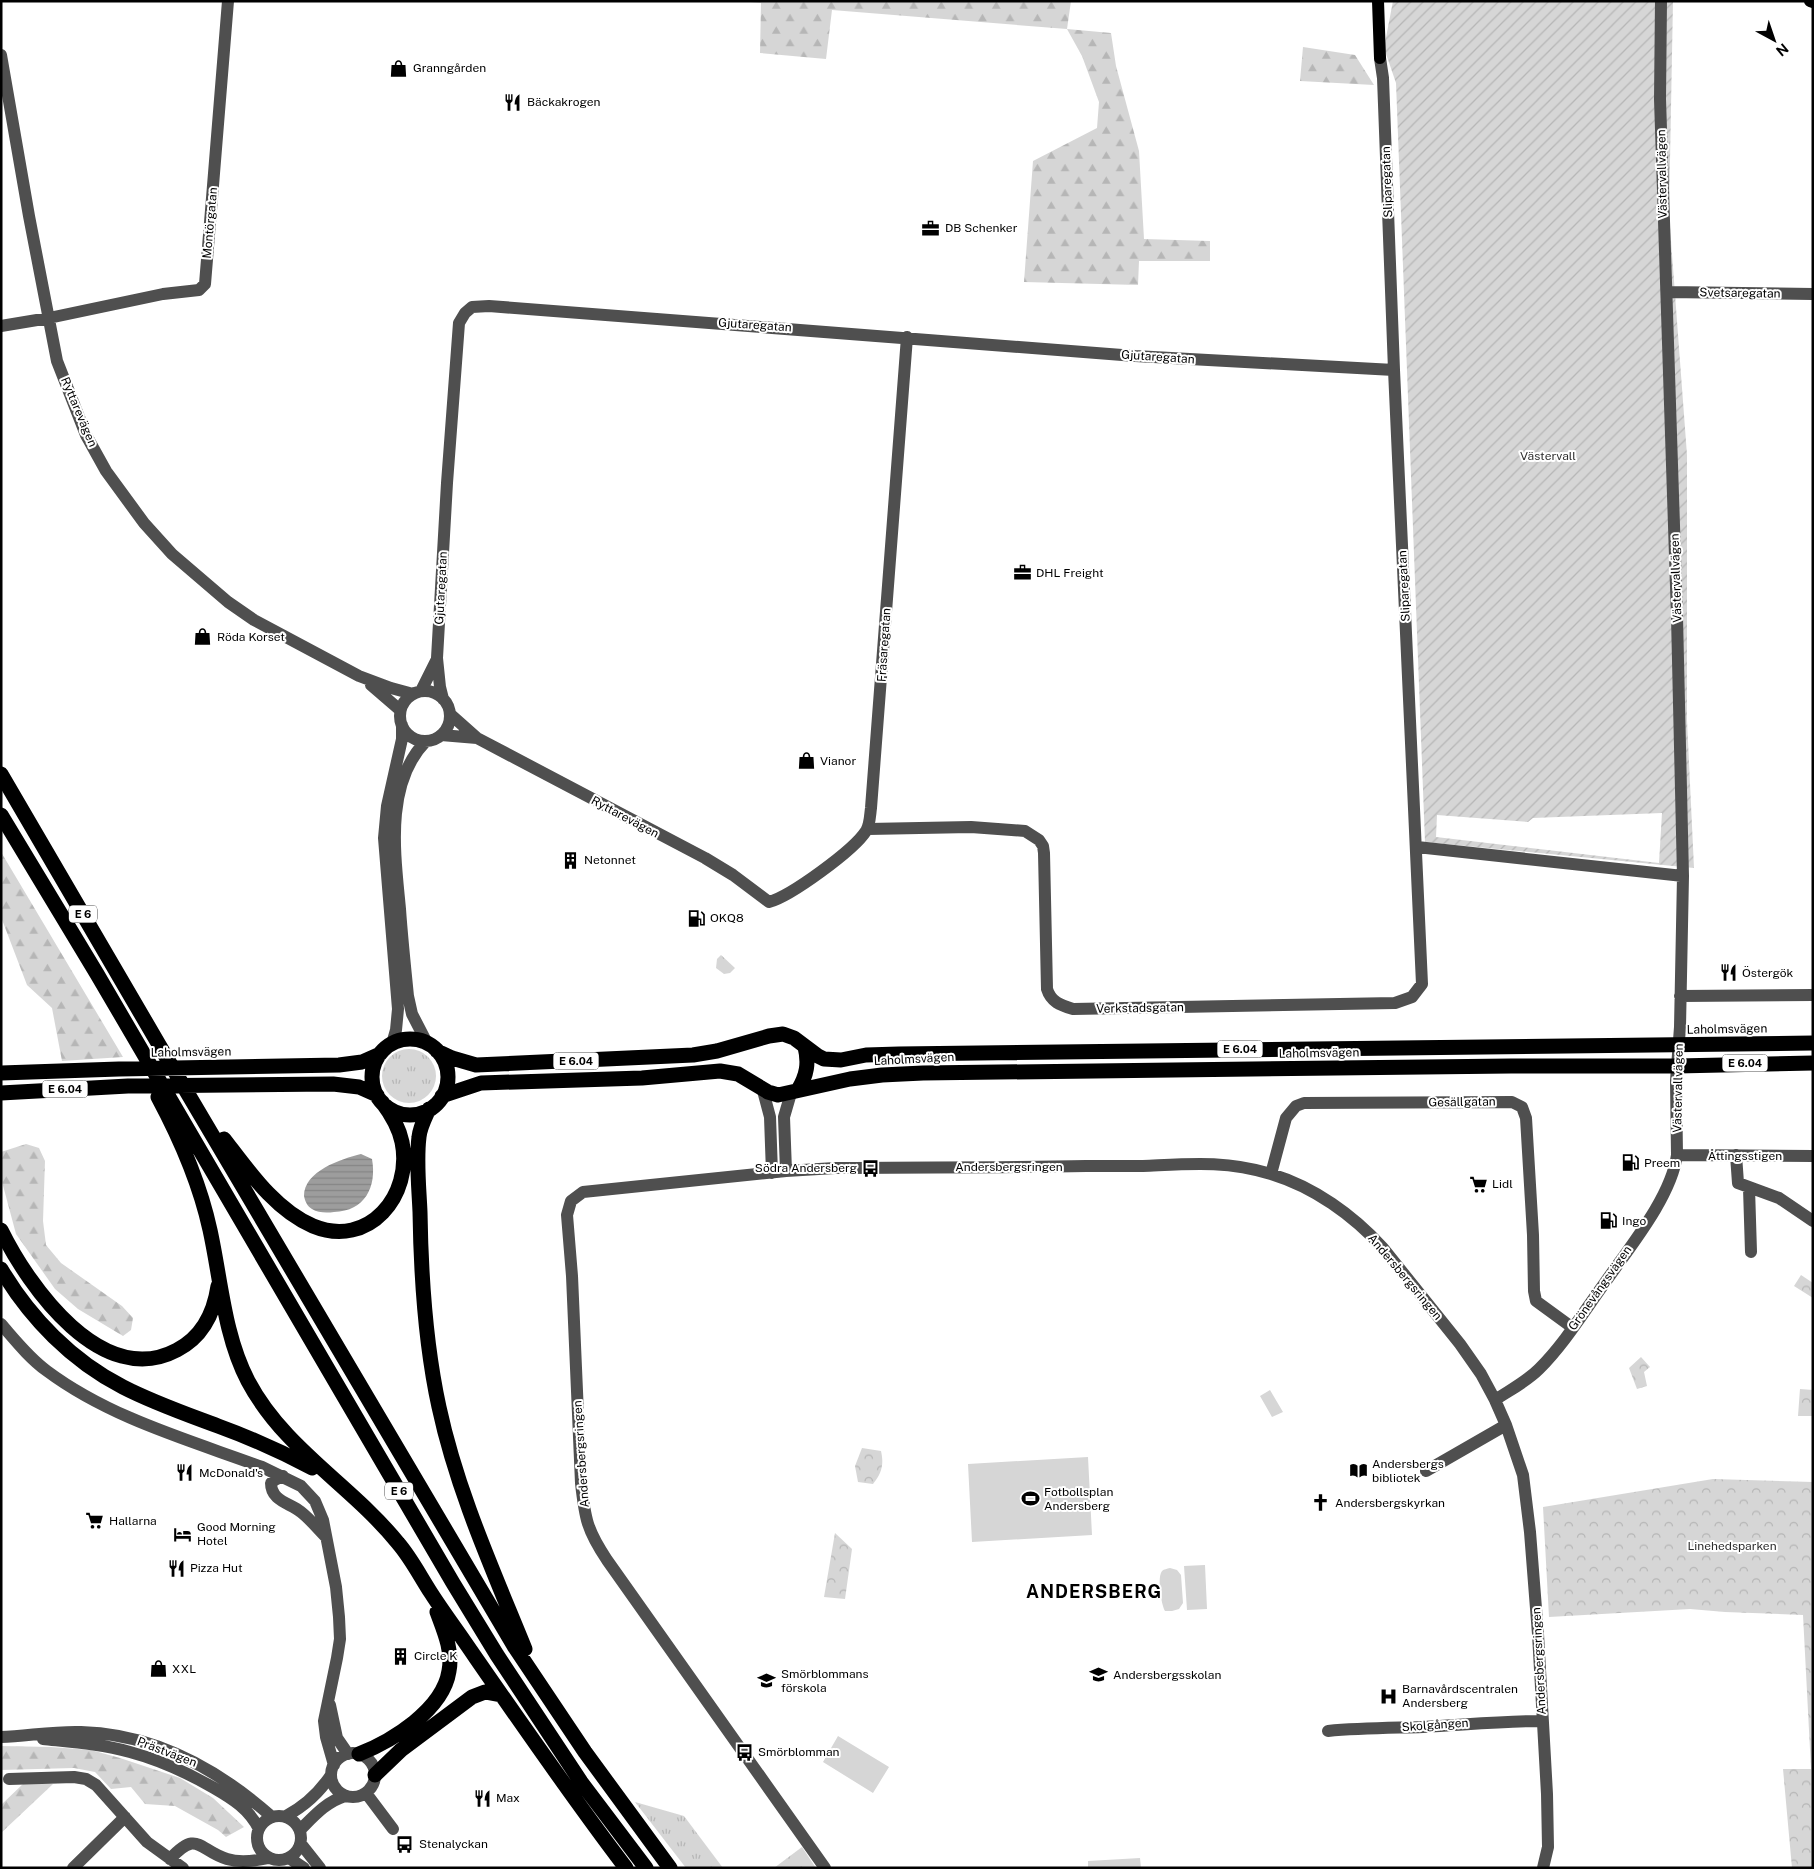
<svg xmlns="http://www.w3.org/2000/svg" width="1814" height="1869" font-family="'Public Sans',sans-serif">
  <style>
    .grass { fill: url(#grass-tufts) }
    .forest { fill: url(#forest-firs) }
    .park { fill: url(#park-crowns) }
    .garden { fill: url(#garden-furrows); fill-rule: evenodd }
    .pitch { fill: #d6d6d6 }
    .water { fill: url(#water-rules) }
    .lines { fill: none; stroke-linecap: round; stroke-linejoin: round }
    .minor { stroke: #4f4f4f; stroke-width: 12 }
    .major { stroke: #000; stroke-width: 12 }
    .highway { stroke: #000; stroke-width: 15 }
    .labels { text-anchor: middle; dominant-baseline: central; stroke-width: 4; stroke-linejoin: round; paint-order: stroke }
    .shield { fill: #fff; stroke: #4c4c4c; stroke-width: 1 }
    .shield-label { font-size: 11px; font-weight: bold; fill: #000 }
    .poi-label { font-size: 12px; fill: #000; stroke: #fff; text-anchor: start }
    .street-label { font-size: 12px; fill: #000; stroke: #fff }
    .park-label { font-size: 12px; fill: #2d2d2d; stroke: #fff }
    .district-label { font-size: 18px; font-weight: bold; letter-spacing: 1px; fill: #000; stroke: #fff }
  </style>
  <defs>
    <pattern id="grass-tufts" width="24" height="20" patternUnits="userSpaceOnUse" patternTransform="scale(1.25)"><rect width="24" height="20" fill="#d6d6d6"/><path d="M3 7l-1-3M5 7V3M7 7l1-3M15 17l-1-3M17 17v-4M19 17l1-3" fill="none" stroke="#b6b6b6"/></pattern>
    <pattern id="forest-firs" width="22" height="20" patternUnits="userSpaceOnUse" patternTransform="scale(1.25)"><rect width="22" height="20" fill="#d6d6d6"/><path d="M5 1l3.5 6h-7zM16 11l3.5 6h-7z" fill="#b6b6b6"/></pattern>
    <pattern id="park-crowns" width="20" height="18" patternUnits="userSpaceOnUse" patternTransform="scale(1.25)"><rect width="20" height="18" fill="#d6d6d6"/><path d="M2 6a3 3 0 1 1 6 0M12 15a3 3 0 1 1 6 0" fill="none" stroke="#b6b6b6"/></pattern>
    <pattern id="garden-furrows" width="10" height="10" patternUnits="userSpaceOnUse" patternTransform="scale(1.25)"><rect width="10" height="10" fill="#d6d6d6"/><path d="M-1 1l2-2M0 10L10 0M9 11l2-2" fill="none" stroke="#b6b6b6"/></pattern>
    <pattern id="water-rules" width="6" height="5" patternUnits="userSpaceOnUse" patternTransform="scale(1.25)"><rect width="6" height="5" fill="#9d9d9d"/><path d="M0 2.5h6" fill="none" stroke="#858585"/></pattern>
  </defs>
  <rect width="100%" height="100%" fill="#fff"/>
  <path class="grass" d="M721,955l14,13 -5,5 -6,1 -8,-6 1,-9z
    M382 1076a27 27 0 1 1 54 0a27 27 0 1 1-54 0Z
    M635,1802l49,14 39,52h-37z
    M802,1847l14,21h-42z"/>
  <path class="forest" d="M740,1h331l-4,28 44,4 5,33 23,85 5,88 66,2v20h-71l-1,24 -114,-3 9,-121 64,-33 2,-26 -17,-46 -15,-27 -235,-19 -6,49 -66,-6 1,-50z
    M1303,47l52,8 19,30 -74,-4z
    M1,852l122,205 -61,4 -10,-53 -25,-23 -26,-68z
    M26,1144l13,4 6,13 -2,60 3,24 15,18 61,43 11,12 -2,12 -8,6 -45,-27 -23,-20 -39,-55 -15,-56v-26z
    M1,1746l50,1 40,3 29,8 60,20 33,20 31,29 -18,10 -8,-7 -43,-24 -30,-2 -14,-17 -20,2 -16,-17 -21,-4 -73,2z
    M25,1782l28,2 -52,49v-28z"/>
  <path class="park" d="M1801,1275l12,8v15l-19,-12z
    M1641,1357l9,10 -6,5 3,14 -10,3 -8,-21z
    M1800,1389l13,1v26h-15z
    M862,1448l19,3c3,13 1,22 -8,33l-15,-2 -3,-16z
    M1713,1479l100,3v386h-21l-9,-99h28l-8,-154 -78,-3 -35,-3 -141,8 -6,-110z
    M835,1533l17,16 -7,50 -21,-2z"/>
  <path class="garden" d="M1393,1h280l-4,213 18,241v265l7,148 -269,-26 -29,-759 -12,-35zM1662,813l-3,50 -223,-26 1,-22 91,7 5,-4z"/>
  <path class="pitch" d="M1270,1390l13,22 -11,5 -12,-21z
    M1088,1457l4,78 -120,7 -4,-78z
    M1205,1565l2,44 -20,1 -3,-44z
    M1170,1568l7,2 4,5 2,28 -4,6 -7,2h-7c-4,-7 -8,-34 -3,-40 2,-2 5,-2 8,-3z
    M838,1736l51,31 -16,26 -50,-31z
    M1140,1858l1,10h-53v-7z"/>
  <path class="water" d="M361,1154l11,5c5,28 -7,52 -38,53 -7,1 -16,1 -22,-3 -5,-3 -7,-8 -8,-13 0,-25 37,-37 57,-42z"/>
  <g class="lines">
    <path class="minor" d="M1,55l28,161 28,145 29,74 20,36 38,52 28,31 56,48 26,18 105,56 32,12 22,6
      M1668,292l145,2
      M1,326l48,-8 114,-24 36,-4 6,-6 23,-283
      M371,685l29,25
      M421,691l15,-30
      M400 716a25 25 0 1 1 50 0a25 25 0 1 1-50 0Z
      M443,699l-3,-12 -3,-29 10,-175 12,-160 6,-10 7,-6 17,-1 646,50 259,14
      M450,714l27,24 228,120 28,17 36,27c22,-6 85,-52 97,-71 4,-6 4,-16 5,-23l36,-471
      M441,735l36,3
      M426,741c-42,43 -31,114 -26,168 2,29 5,58 8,87l4,18 15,29
      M868,829l103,-2 54,4 14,9 4,6 1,7 3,136c4,13 13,16 26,20l322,-6 17,-6 10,-13 -28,-614 -11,-292 -3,-20
      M1417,847l266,29
      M1680,996l133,-1
      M392,1044l4,-14 2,-21 -14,-171 3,-32 15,-67v-14
      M762,1087l8,30 2,56
      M1677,1155l136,1
      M1736,1155l2,28 41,15 34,23
      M786,1171l-2,-54 7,-24
      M1271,1174l15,-56 10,-12 8,-3 208,-1 10,5 4,11 7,117 1,56 2,10 37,27
      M1749,1188l2,64
      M1,1324c14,16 28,34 46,47 63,47 142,69 215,96l39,19 14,15 8,19 13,67 3,30 1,22 -3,19 -13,63 2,16 8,28
      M1495,1400c15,-10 31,-18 44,-31 25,-25 44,-56 65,-85 24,-35 67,-86 73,-129l-1,-74 4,-54 3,-151 -6,-259 -17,-518 1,-98
      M1426,1471l80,-46
      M283,1476l-8,4 -4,3c0,18 19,20 30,29 9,7 17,17 25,25
      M330,1705l7,33 11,16
      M1328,1731c32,-3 63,-3 95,-4 40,-2 79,-6 119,-6
      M1,1737c27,-1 53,-6 80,-5 74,2 137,37 191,85
      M43,1739c29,3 59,5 87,13 30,8 58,21 84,36 19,11 35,21 45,41
      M331 1775a22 22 0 1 1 44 0a22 22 0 1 1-44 0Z
      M9,1779l65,-2 12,2 10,6 51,57 36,26
      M366,1793l27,36
      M257 1838a22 22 0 1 1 44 0a22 22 0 1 1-44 0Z
      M286,1816c19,-10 33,-23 45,-41
      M300,1830c14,-14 26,-28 45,-34
      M301,1844l19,24
      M289,1858l15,10
      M170,1859c28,-30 28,-9 57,0 13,4 28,2 42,-1
      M73,1868l52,-51
      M825,1868l-218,-308c-20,-30 -22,-41 -26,-77l-9,-207 -5,-61 4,-14 12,-9 203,-21 49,-3c84,-1 167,0 251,-2 19,0 38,0 57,0 45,-2 82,-6 128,8 43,13 82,41 112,74l77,96 21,30 14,26 11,25 17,50 7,57 8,102 9,160 1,53 -5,21"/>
    <path class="major" d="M1378,1l2,57
      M1810,1l3,1"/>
    <path class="highway" d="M1,774l164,281 349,591 71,106 85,116
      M1,815l96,159 356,609 44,72 84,127 65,86
      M372 1077a38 38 0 1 1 76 0a38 38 0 1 1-76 0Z
      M437,1051l15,7 24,7 217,-10 24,-4 52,-15 14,-2 11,4 24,18 6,3 17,1 25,-5 33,-1 914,-11
      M1,1073l118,-4 220,-4 23,-3 18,-8
      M798,1090c9,-15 11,-27 7,-43
      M1,1093l127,-7 205,-2 26,3 18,8
      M442,1096l39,-13 161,-5 78,-7 18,3 30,18 10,3 72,-16 32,-4 41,-2 588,-7h166l136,-3
      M158,1097c22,41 42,87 52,133 11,50 14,105 38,151 36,68 103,104 150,162 13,15 22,33 33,50 9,14 19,28 29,42 54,78 108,157 166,233
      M429,1109c-4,9 -9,18 -10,28 -3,24 0,51 1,75 1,66 5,131 19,195 18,84 54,163 86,242
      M224,1139c24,31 51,71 89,87 56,23 100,-31 89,-84 -3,-15 -11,-28 -20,-40
      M1,1230c28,57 101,160 176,120 25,-13 37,-37 41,-64
      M1,1269c29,49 71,92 122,118 31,16 63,27 95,39 33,12 64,26 94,42
      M359,1754c33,-13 84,-44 90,-83 4,-20 -5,-40 -12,-59
      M375,1775l26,-25 71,-53 13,-5 16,3"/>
  </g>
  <defs>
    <symbol id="shop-bare" viewBox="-9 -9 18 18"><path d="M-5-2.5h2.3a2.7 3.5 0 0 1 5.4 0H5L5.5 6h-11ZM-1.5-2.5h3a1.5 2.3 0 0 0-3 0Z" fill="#000" stroke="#fff" stroke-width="2.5" paint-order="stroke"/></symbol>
    <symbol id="restaurant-bare" viewBox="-9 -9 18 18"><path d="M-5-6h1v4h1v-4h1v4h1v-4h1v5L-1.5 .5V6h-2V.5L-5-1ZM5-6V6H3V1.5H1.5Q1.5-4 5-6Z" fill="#000" stroke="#fff" stroke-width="2.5" paint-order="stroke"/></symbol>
    <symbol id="office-bare" viewBox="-9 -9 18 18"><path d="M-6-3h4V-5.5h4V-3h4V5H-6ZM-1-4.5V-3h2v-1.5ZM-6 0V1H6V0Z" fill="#000" stroke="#fff" stroke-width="2.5" paint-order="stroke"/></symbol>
    <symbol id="building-bare" viewBox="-9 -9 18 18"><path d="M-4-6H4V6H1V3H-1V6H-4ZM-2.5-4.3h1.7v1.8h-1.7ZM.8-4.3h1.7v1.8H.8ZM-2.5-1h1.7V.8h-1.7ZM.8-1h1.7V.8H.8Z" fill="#000" stroke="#fff" stroke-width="2.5" paint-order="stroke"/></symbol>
    <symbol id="fuel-bare" viewBox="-9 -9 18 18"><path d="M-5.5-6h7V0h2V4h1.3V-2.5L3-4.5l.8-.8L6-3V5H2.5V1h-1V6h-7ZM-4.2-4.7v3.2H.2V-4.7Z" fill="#000" stroke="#fff" stroke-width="2.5" paint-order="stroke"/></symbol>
    <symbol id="bus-bare" viewBox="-9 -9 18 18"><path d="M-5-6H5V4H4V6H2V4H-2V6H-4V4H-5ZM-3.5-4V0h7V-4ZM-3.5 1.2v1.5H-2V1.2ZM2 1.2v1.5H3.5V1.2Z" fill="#000" stroke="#fff" stroke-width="2.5" paint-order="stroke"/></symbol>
    <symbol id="supermarket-bare" viewBox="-9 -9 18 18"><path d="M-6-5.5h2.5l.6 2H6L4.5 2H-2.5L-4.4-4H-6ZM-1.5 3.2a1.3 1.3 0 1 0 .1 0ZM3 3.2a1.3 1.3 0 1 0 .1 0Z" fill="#000" stroke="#fff" stroke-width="2.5" paint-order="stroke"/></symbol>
    <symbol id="library-bare" viewBox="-9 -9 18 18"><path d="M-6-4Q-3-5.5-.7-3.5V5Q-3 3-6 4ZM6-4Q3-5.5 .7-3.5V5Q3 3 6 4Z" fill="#000" stroke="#fff" stroke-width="2.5" paint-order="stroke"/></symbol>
    <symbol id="stadium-bare" viewBox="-9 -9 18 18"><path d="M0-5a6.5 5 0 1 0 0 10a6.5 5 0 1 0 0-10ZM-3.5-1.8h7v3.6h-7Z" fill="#000" stroke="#fff" stroke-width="2.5" paint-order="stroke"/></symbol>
    <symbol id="church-bare" viewBox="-9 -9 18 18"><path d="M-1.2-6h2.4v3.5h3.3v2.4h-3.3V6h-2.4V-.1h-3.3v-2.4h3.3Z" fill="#000" stroke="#fff" stroke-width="2.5" paint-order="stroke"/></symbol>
    <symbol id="hotel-bare" viewBox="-9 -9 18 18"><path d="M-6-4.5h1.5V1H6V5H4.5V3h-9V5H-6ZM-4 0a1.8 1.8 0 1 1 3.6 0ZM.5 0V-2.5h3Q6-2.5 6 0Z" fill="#000" stroke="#fff" stroke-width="2.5" paint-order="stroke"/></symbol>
    <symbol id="school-bare" viewBox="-9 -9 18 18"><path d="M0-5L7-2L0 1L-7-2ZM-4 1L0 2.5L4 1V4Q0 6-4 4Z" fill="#000" stroke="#fff" stroke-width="2.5" paint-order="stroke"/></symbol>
    <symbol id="hospital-bare" viewBox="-9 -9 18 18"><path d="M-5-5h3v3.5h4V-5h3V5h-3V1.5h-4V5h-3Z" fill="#000" stroke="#fff" stroke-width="2.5" paint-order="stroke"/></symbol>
  </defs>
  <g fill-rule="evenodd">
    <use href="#shop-bare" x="386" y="56" width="25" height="25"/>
    <use href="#restaurant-bare" x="500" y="90" width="25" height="25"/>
    <use href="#office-bare" x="918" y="216" width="25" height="25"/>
    <use href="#office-bare" x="1010" y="560" width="25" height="25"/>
    <use href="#shop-bare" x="190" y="624" width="25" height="25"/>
    <use href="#shop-bare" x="794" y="748" width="25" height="25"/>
    <use href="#building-bare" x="558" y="848" width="25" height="25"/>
    <use href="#fuel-bare" x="684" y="906" width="25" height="25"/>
    <use href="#restaurant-bare" x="1716" y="960" width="25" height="25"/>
    <use href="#fuel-bare" x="1618" y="1150" width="25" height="25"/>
    <use href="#bus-bare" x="858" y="1156" width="25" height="25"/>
    <use href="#supermarket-bare" x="1466" y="1172" width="25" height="25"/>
    <use href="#fuel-bare" x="1596" y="1208" width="25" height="25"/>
    <use href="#library-bare" x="1346" y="1458" width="25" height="25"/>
    <use href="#restaurant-bare" x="172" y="1460" width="25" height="25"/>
    <use href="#stadium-bare" x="1018" y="1486" width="25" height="25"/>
    <use href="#church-bare" x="1308" y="1490" width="25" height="25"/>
    <use href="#supermarket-bare" x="82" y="1508" width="25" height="25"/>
    <use href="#hotel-bare" x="170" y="1522" width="25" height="25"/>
    <use href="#restaurant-bare" x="164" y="1556" width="25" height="25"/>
    <use href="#building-bare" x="388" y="1644" width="25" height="25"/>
    <use href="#shop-bare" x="146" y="1656" width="25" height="25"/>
    <use href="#school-bare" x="1086" y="1662" width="25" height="25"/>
    <use href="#school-bare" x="754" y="1668" width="25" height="25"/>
    <use href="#hospital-bare" x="1376" y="1684" width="25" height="25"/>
    <use href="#bus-bare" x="732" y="1740" width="25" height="25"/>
    <use href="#restaurant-bare" x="470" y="1786" width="25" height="25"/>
    <use href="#bus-bare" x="392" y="1832" width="25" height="25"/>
  </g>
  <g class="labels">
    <g class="shield">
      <rect x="69" y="905.5" width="28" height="17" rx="4"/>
      <rect x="1217.5" y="1040.5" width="45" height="17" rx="4"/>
      <rect x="553.5" y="1052.5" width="45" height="17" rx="4"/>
      <rect x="1722.5" y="1054.5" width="45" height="17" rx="4"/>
      <rect x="42.5" y="1080.5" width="45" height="17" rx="4"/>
      <rect x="385" y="1482.5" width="28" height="17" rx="4"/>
    </g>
    <g class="shield-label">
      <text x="83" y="914">E 6</text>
      <text x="1240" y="1049">E 6.04</text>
      <text x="576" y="1061">E 6.04</text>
      <text x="1745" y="1063">E 6.04</text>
      <text x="65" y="1089">E 6.04</text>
      <text x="399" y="1491">E 6</text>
    </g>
    <g class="poi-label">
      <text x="413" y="68">Granngården</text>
      <text x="527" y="102">Bäckakrogen</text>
      <text x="945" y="228">DB Schenker</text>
      <text x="1036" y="573">DHL Freight</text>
      <text x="217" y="637">Röda Korset</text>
      <text x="820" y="761">Vianor</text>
      <text x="584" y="860">Netonnet</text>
      <text x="710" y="918">OKQ8</text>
      <text x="1742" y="973">Östergök</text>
      <text x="1644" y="1163">Preem</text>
      <text x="857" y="1168" text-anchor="end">Södra Andersberg</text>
      <text x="1492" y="1184">Lidl</text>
      <text x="1622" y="1221">Ingo</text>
      <text x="1372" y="1464">Andersbergs<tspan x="1372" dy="14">bibliotek</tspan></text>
      <text x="199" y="1473">McDonald's</text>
      <text x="1044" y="1492">Fotbollsplan<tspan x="1044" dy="14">Andersberg</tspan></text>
      <text x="1335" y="1503">Andersbergskyrkan</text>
      <text x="109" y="1521">Hallarna</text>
      <text x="197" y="1527">Good Morning<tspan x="197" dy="14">Hotel</tspan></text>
      <text x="190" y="1568">Pizza Hut</text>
      <text x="414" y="1656">Circle K</text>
      <text x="172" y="1669">XXL</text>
      <text x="781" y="1674">Smörblommans<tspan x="781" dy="14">förskola</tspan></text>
      <text x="1113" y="1675">Andersbergsskolan</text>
      <text x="1402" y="1689">Barnavårdscentralen<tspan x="1402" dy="14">Andersberg</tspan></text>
      <text x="758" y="1752">Smörblomman</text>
      <text x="496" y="1798">Max</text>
      <text x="419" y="1844">Stenalyckan</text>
    </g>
    <g class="street-label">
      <text transform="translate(1662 174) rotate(-91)">Västervallvägen</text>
      <text transform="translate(1387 182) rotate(-92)">Sliparegatan</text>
      <text transform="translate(210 223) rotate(-85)">Montörgatan</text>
      <text transform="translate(1740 293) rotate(1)">Svetsaregatan</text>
      <text transform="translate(755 325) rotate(4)">Gjutaregatan</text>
      <text transform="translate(1158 357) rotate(4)">Gjutaregatan</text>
      <text transform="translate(79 412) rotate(67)">Ryttarevägen</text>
      <text transform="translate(1676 578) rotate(-92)">Västervallvägen</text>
      <text transform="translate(1404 586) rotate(-93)">Sliparegatan</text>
      <text transform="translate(441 588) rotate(-87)">Gjutaregatan</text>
      <text transform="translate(884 645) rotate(-86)">Fräsaregatan</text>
      <text transform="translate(625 817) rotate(28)">Ryttarevägen</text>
      <text transform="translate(1140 1008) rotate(-1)">Verkstadsgatan</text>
      <text transform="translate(1727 1029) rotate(-1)">Laholmsvägen</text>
      <text transform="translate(191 1052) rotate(-1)">Laholmsvägen</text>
      <text transform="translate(1319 1053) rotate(-1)">Laholmsvägen</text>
      <text transform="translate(914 1059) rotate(-3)">Laholmsvägen</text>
      <text transform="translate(1678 1088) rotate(-89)">Västervallvägen</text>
      <text transform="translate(1462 1102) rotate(-1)">Gesällgatan</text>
      <text x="1745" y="1156">Åttingsstigen</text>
      <text x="1009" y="1167">Andersbergsringen</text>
      <text transform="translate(1405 1277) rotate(50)">Andersbergsringen</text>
      <text transform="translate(1600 1288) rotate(-55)">Grönevångsvägen</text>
      <text transform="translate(581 1454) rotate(-94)">Andersbergsringen</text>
      <text transform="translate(1539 1661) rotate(-93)">Andersbergsringen</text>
      <text transform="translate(1435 1725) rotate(-4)">Skolgången</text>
      <text transform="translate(167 1752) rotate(21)">Prästvägen</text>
    </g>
    <g class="park-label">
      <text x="1548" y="456">Västervall</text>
      <text x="1732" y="1546">Linehedsparken</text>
    </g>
    <g class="district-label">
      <text x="1094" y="1591">ANDERSBERG</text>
    </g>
  </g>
  <rect width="1814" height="1869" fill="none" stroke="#000000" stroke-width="5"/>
  <g transform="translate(1774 40) rotate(140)" stroke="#ffffff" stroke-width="4" paint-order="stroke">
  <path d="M0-4L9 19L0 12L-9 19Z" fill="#000000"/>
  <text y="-8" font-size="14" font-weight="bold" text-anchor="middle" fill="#000000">N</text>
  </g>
</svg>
